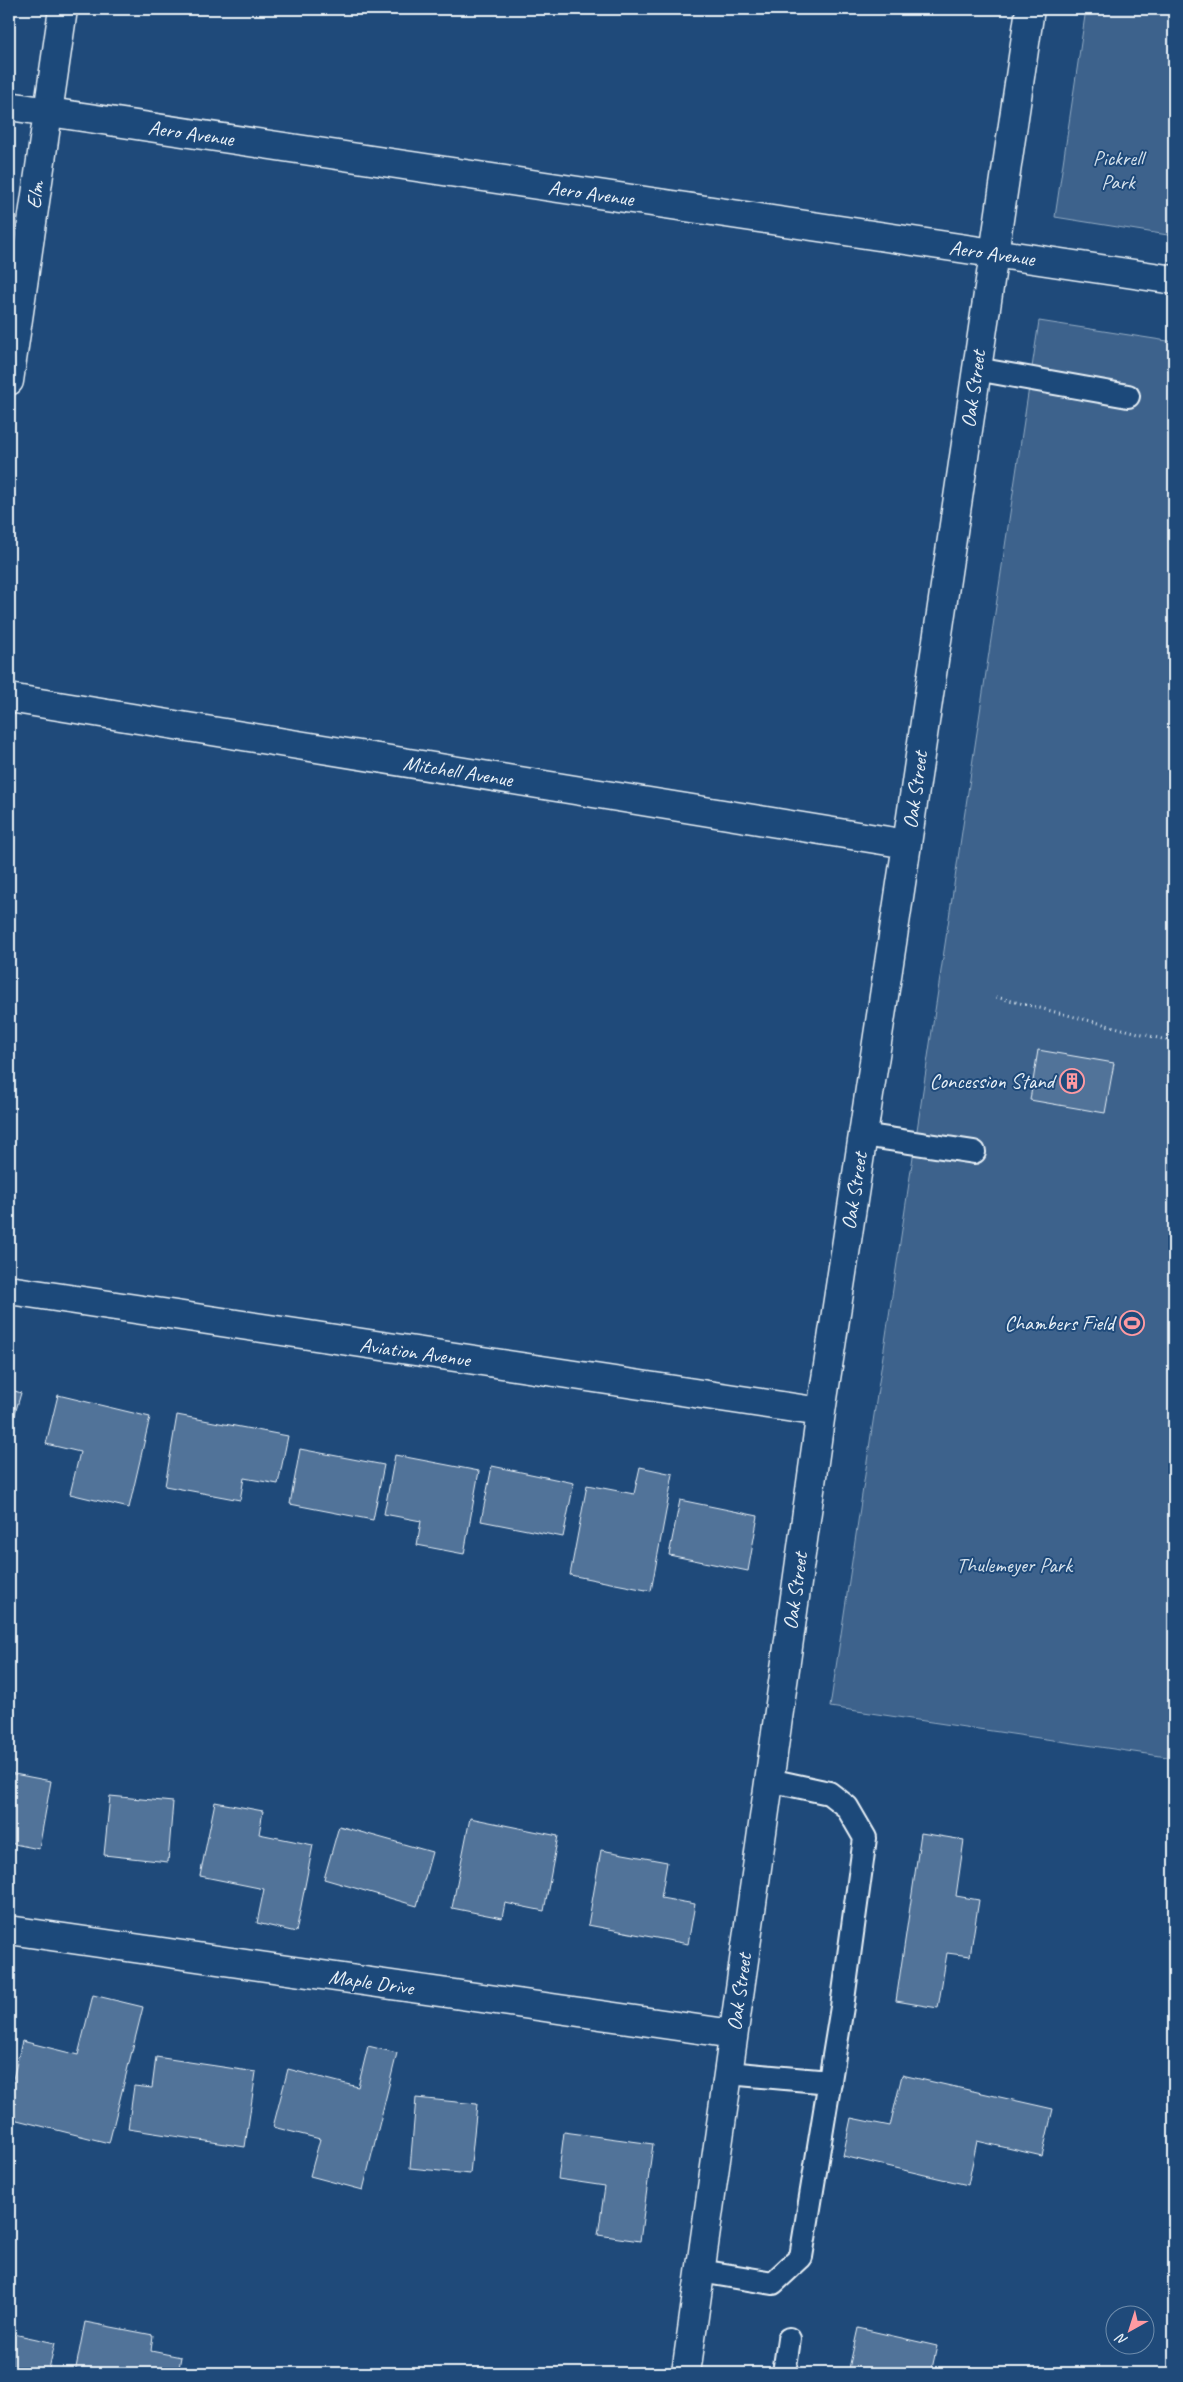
<svg xmlns="http://www.w3.org/2000/svg" width="1183" height="2382" font-family="Caveat,sans-serif">
  <style>
    .green { fill: #3c628c; stroke: #92aac2 }
    .building { fill: #517399; stroke: #e8f1f8 }
    .lines { fill: none; stroke-linecap: round; stroke-linejoin: round }
    .lane-casing { stroke: #e8f1f8; stroke-width: 26 }
    .street-casing { stroke: #e8f1f8; stroke-width: 31 }
    .secondary-casing { stroke: #e8f1f8; stroke-width: 31 }
    .path { stroke: #e8f1f8; stroke-width: 3; stroke-dasharray: 1 4; stroke-linecap: butt }
    .lane { stroke: #1f4a7a; stroke-width: 22 }
    .street { stroke: #1f4a7a; stroke-width: 28 }
    .secondary { stroke: #1f4a7a; stroke-width: 28 }
    .labels { text-anchor: middle; dominant-baseline: central; stroke-width: 4; stroke-linejoin: round; paint-order: stroke }
    .street-label { font-size: 21px; fill: #e8f1f8; stroke: #1f4a7a }
    .park-label { font-size: 21px; fill: #d7e3ed; stroke: #1f4a7a }
    .poi-label { font-size: 21px; fill: #e8f1f8; stroke: #1f4a7a; text-anchor: end }
  </style>
  <rect width="100%" height="100%" fill="#1f4a7a"/>
  <filter id="ink" filterUnits="userSpaceOnUse"><feTurbulence type="fractalNoise" baseFrequency=".02" numOctaves="2"/><feDisplacementMap in="SourceGraphic" scale="10" xChannelSelector="R" yChannelSelector="G"/><feConvolveMatrix kernelMatrix="1 2 1 2 8 2 1 2 1" color-interpolation-filters="sRGB"/></filter>
  <g filter="url(#ink)">
    <path class="green" d="M1086,9h88v227l-119,-19z
      M1039,321l135,21v1416l-344,-51z"/>
    <path class="building" d="M1038,1050l76,13 -9,50 -75,-13z
      M9,1389l12,4 -12,41z
      M58,1395l92,22 -21,91 -59,-14 10,-42 -34,-8z
      M177,1415l111,21 -10,48 -34,-6 -4,22 -75,-14z
      M300,1449l84,16 -11,55 -83,-16z
      M395,1455l84,16 -15,83 -47,-9 4,-24 -37,-7z
      M492,1466l82,17 -11,54 -82,-16z
      M640,1467l33,7 -22,117 -81,-16 17,-90 47,9z
      M680,1500l78,16 -10,55 -79,-16z
      M9,1773l42,8 -12,68 -30,-6z
      M110,1796l63,6 -5,60 -64,-7z
      M215,1802l48,9 -4,23 54,11 -17,87 -39,-9 7,-34 -64,-13z
      M470,1818l88,18 -14,75 -39,-8 -3,15 -50,-10z
      M339,1826l93,26 -15,54 -93,-27z
      M921,1833l43,7 -8,56 23,4 -9,56 -23,-3 -9,55 -42,-7z
      M601,1850l66,12 -6,36 34,6 -7,40 -100,-19z
      M93,1995l50,12 -34,136 -100,-25v-22l13,-55 56,14z
      M368,2046l29,7 -34,137 -53,-14 10,-37 -47,-12 15,-58 70,18z
      M156,2057l100,15 -11,75 -117,-18 6,-43 18,2z
      M902,2075l151,34 -11,47 -65,-15 -9,44 -125,-29 8,-38 39,8z
      M416,2098l61,6 -7,70 -60,-6z
      M564,2132l89,12 -13,97 -42,-6 7,-49 -47,-7z
      M85,2322l68,13 -2,16 30,6 -3,16h-103z
      M858,2328l79,18 -6,27h-83z
      M9,2333l46,10 -7,30h-39z"/>
    <g class="lines">
      <defs>
        <path id="lane" d="M976,369l152,27
          M863,1135l111,17
          M728,2073l102,9
          M700,2271l73,12 28,-26 41,-250 23,-169 -18,-31 -18,-14 -60,-13
          M784,2373l5,-34"/>
        <path id="street" d="M9,381l54,-372
          M9,698l898,146
          M9,1290l812,122
          M9,1930l724,104
          M686,2373l135,-961 86,-568 123,-835"/>
        <path id="secondary" d="M9,106l1165,174"/>
      </defs>
      <use href="#lane" class="lane-casing"/>
      <use href="#street" class="street-casing"/>
      <use href="#secondary" class="secondary-casing"/>
      <path class="path" d="M996,997l178,45"/>
      <use href="#lane" class="lane"/>
      <use href="#street" class="street"/>
      <use href="#secondary" class="secondary"/>
    </g>
  </g>
  <defs>
    <symbol id="building-ring" viewBox="-11 -11 22 22"><circle r="9.5" fill="#1f4a7a" stroke="#ff9aa2" stroke-width="1.5"/><path d="M-4-6H4V6H1V3H-1V6H-4ZM-2.5-4.3h1.7v1.8h-1.7ZM.8-4.3h1.7v1.8H.8ZM-2.5-1h1.7V.8h-1.7ZM.8-1h1.7V.8H.8Z" fill="#ff9aa2"/></symbol>
    <symbol id="stadium-ring" viewBox="-11 -11 22 22"><circle r="9.5" fill="#1f4a7a" stroke="#ff9aa2" stroke-width="1.5"/><path d="M0-5a6.5 5 0 1 0 0 10a6.5 5 0 1 0 0-10ZM-3.5-1.8h7v3.6h-7Z" fill="#ff9aa2"/></symbol>
  </defs>
  <g fill-rule="evenodd">
    <use href="#building-ring" x="1058" y="1067" width="28" height="28"/>
    <use href="#stadium-ring" x="1118" y="1309" width="28" height="28"/>
  </g>
  <g class="labels">
    <g class="street-label">
      <text transform="translate(191 133) rotate(8)">Aero Avenue</text>
      <text transform="translate(591 193) rotate(8)">Aero Avenue</text>
      <text transform="translate(35 195) rotate(-82)">Elm</text>
      <text transform="translate(992 253) rotate(8)">Aero Avenue</text>
      <text transform="translate(973 389) rotate(-82)">Oak Street</text>
      <text transform="translate(458 771) rotate(9)">Mitchell Avenue</text>
      <text transform="translate(915 790) rotate(-82)">Oak Street</text>
      <text transform="translate(854 1191) rotate(-81)">Oak Street</text>
      <text transform="translate(415 1352) rotate(8)">Aviation Avenue</text>
      <text transform="translate(795 1591) rotate(-82)">Oak Street</text>
      <text transform="translate(371 1982) rotate(8)">Maple Drive</text>
      <text transform="translate(739 1992) rotate(-82)">Oak Street</text>
    </g>
    <g class="park-label">
      <text x="1118" y="158">Pickrell<tspan x="1118" dy="24">Park</tspan></text>
      <text x="1014" y="1565">Thulemeyer Park</text>
    </g>
    <g class="poi-label">
      <text x="1054" y="1081">Concession Stand</text>
      <text x="1114" y="1323">Chambers Field</text>
    </g>
  </g>
  <rect width="1183" height="2382" fill="none" stroke="#1f4a7a" stroke-width="30"/>
  <rect x="15" y="15" width="1153" height="2352" fill="none" stroke="#e8f1f8" stroke-width="2" filter="url(#ink)"/>
  <g transform="translate(1130 2330) rotate(219)"><circle r="24" fill="#1f4a7a" stroke="#6f8dac"/>
  <path d="M0-4L9 19L0 12L-9 19Z" fill="#ff9aa2"/>
  <text y="-8" font-size="14" font-weight="bold" text-anchor="middle" fill="#e8f1f8">N</text>
  </g>
</svg>
